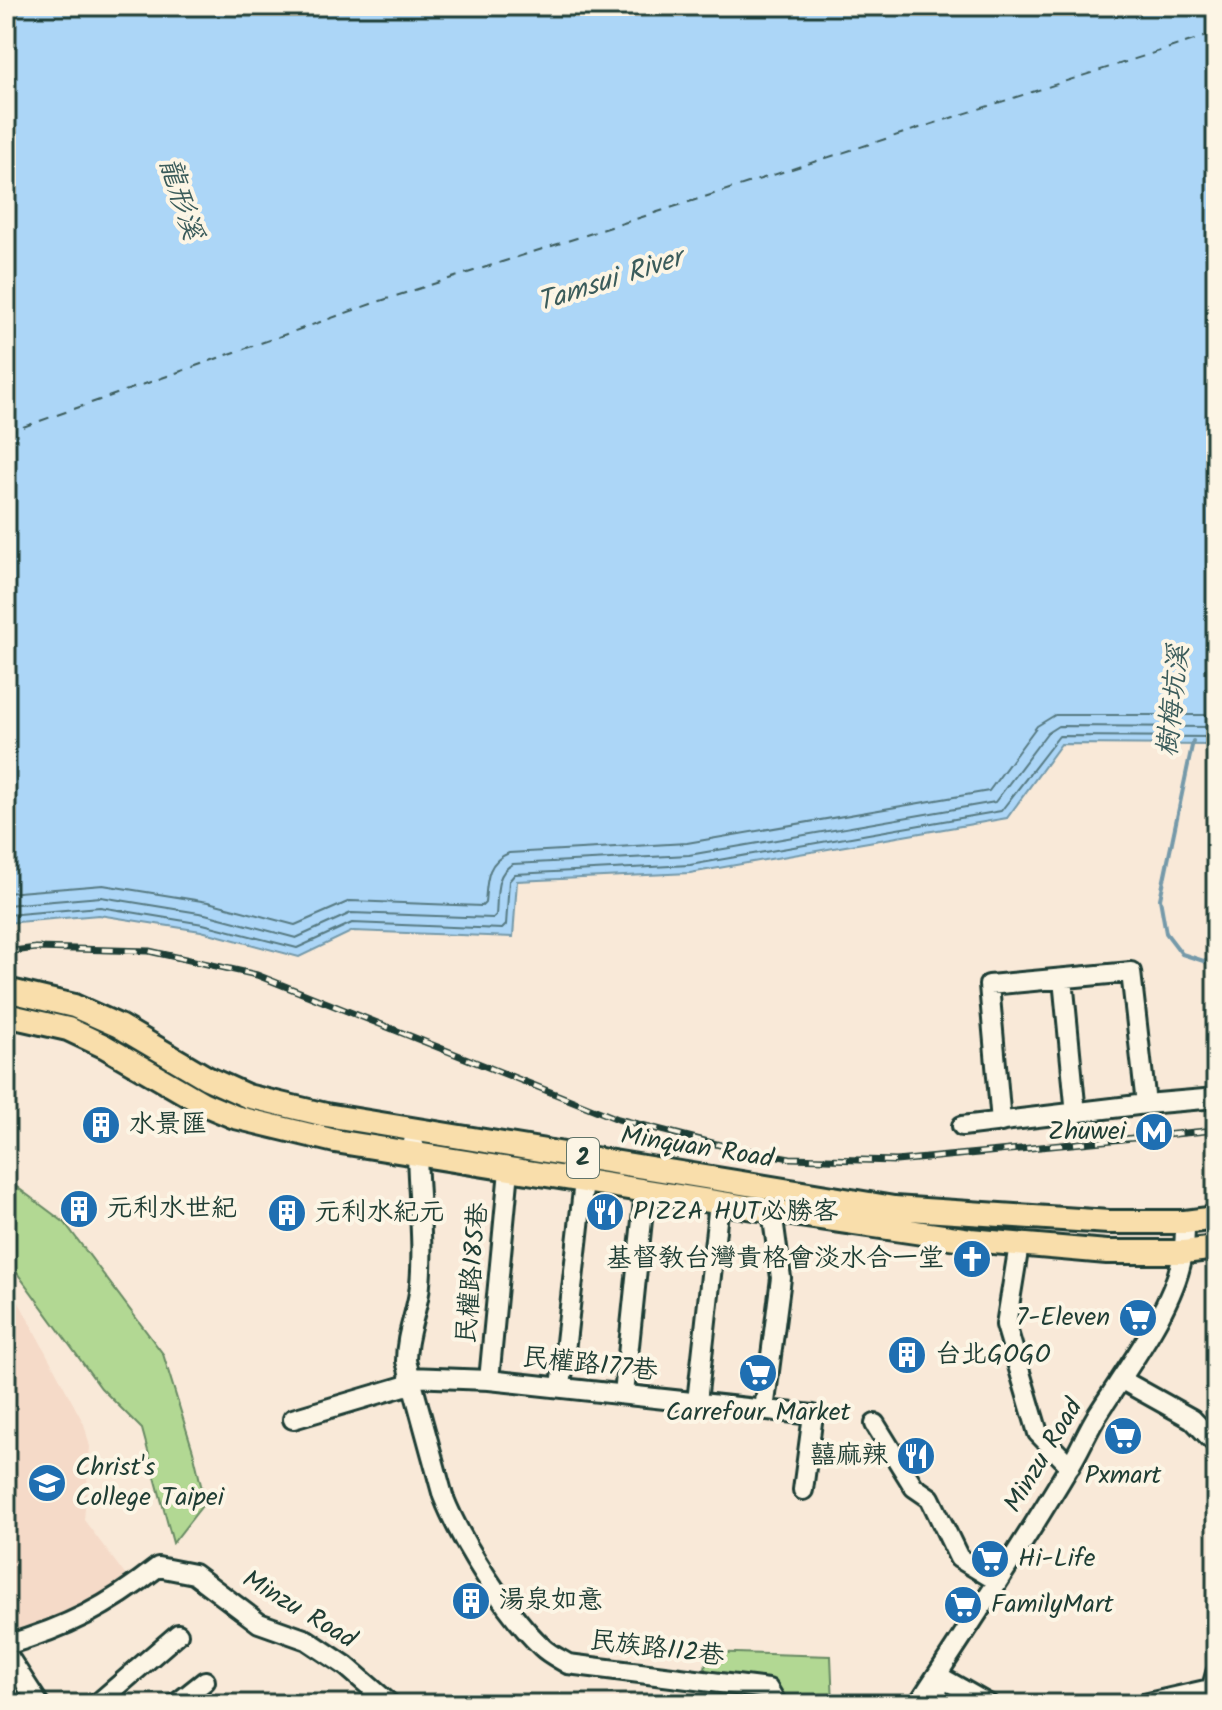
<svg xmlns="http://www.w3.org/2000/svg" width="1222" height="1710" font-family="Kalam,'LXGW WenKai TC',sans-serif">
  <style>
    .built { fill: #f5dac8 }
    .green { fill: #b2d893; stroke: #688a64; stroke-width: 2 }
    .water { fill: #acd6f7; stroke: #7499a9; stroke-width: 2 }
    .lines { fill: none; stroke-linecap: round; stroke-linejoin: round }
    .shore { stroke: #577a82; stroke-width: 2 }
    .stream { stroke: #7499a9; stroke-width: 4 }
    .ferry { stroke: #3b5c5b; stroke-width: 2; stroke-dasharray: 10 8; stroke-linecap: butt }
    .minor-casing { stroke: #1f3d34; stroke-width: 24 }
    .major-casing { stroke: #1f3d34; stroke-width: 28 }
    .minor { stroke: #fcf5e5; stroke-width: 18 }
    .major { stroke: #f9deab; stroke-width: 22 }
    .rail-casing { stroke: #1f3d34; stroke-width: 7 }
    .rail { stroke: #fcf5e5; stroke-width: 4; stroke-dasharray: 12; stroke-linecap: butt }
    .labels { text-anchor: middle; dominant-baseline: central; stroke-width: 8; stroke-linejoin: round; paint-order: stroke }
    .shield { fill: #fcf5e5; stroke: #617469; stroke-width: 2 }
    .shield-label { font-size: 24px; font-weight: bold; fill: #1f3d34 }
    .poi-label { font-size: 26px; fill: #1f3d34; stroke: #fcf5e5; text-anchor: start }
    .street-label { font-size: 26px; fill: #1f3d34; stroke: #fcf5e5 }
    .water-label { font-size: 28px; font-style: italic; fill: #3b5c5b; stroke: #fcf5e5 }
  </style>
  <rect width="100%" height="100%" fill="#f9e9d8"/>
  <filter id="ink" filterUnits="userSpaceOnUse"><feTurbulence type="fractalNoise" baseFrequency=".0125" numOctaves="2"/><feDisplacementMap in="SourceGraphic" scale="16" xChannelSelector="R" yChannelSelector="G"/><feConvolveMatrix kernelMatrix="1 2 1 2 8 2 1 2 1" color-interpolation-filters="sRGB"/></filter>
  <g filter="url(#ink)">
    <path class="built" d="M6,1278l78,146 6,23 -6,73 45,60 -55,34 -68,19z"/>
    <path class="green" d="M6,1179l59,44 98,131 30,97 12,51 -32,41 -31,-114 -41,-41 -84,-115 -11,-2z
      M707,1652l124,4 2,48h-53l-9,-15 -67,-11z"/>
    <path class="water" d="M6,6h1210v739l-155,-1 -54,74 -317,55 -173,8 -4,56 -160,-6 -54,26 -98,-26 -102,-16 -93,8z"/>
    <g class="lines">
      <path class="shore" d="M6,893l97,-8 105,17 87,23 55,-24 132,5 3,-3c2,-22 1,-41 24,-50l178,-10 302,-52 48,-65 18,-11h161
        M6,905l95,-8 104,17 91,24 55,-25 142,5 3,-3c2,-19 -2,-41 17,-51l176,-9 306,-53 52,-69 11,-7 158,1
        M6,915l94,-8 103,17 94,24 55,-25 150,6 4,-4 3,-44 6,-7 175,-9 311,-54 58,-75 157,1"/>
      <path class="stream" d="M1193,741l-33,158 6,34 16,21 34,11"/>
      <path class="ferry" d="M6,433l368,-130 842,-270"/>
      <defs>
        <path id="minor" d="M1063,979l13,135
          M1001,1122l-12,-137 142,-13 15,132
          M962,1126l184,-22 70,-6
          M413,1142l4,11c1,45 8,97 2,140 -4,25 -13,42 -13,68l37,135c18,46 63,117 99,151 7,7 18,12 26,17l200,25 9,15
          M1019,1245l-13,80 32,108 32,33
          M409,1377l80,3 324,35 -10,75
          M489,1380l20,-210
          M1122,1380l70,39 24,25
          M561,1387l23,-206
          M624,1394l21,-203
          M697,1402l22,-199
          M764,1410l17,-132 -9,-67
          M293,1419l118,-35
          M875,1424l39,63 16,11 29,60 38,23
          M6,1645c62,-18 101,-38 152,-78l36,7 65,49 48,17 39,26 44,38
          M6,1653l33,51
          M937,1675l51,29
          M937,1675l1,29
          M97,1704l81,-70
          M176,1704l29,-23
          M918,1704c51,-78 103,-156 151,-237 11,-17 18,-36 29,-53 29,-46 77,-108 85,-161 2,-10 2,-21 2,-31
          M1144,1704l66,-15
          M1207,1704l9,-31"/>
        <path id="major" d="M6,990l68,16 45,20 88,52 40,18 79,19 568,93 215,14h76l31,-4
          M6,1015l62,14 36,17 100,58 31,13 100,24 437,70 198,29 137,12h77l32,-4"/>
      </defs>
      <use href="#minor" class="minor-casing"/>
      <use href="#major" class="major-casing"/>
      <use href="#minor" class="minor"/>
      <use href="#major" class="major"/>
      <defs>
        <path id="rail" d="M6,952l30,-4 113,3 108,24 361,144 106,27 66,12 106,3 320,-31"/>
      </defs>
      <use href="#rail" class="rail-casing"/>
      <use href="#rail" class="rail"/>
    </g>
  </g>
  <defs>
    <symbol id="building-disc" viewBox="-11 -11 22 22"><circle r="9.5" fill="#1f6fb2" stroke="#fcf5e5"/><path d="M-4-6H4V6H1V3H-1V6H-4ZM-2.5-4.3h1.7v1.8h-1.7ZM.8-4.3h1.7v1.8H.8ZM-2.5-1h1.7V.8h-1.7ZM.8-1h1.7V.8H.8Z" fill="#fff"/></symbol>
    <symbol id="metro-disc" viewBox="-11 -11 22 22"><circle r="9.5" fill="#1f6fb2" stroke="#fcf5e5"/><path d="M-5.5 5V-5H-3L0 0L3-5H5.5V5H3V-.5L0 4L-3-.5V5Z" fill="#fff"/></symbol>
    <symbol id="restaurant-disc" viewBox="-11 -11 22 22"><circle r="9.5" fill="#1f6fb2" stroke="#fcf5e5"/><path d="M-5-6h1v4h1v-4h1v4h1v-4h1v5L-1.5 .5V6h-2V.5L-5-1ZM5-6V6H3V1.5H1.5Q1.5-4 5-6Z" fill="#fff"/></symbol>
    <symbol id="church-disc" viewBox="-11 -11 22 22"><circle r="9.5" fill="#1f6fb2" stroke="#fcf5e5"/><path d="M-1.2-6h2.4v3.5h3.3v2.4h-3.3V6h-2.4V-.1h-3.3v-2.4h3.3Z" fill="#fff"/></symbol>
    <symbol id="supermarket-disc" viewBox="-11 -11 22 22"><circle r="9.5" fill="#1f6fb2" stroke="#fcf5e5"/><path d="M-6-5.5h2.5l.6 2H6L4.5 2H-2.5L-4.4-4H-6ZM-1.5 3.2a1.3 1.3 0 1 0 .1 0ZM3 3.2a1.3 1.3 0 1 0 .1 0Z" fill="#fff"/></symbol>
    <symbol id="university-disc" viewBox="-11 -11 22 22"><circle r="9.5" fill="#1f6fb2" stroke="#fcf5e5"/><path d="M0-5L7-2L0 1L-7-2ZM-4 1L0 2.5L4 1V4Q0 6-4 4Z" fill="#fff"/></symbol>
  </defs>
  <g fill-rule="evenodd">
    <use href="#building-disc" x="79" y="1103" width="44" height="44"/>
    <use href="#metro-disc" x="1132" y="1110" width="44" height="44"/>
    <use href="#building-disc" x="57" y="1187" width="44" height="44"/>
    <use href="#restaurant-disc" x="583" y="1190" width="44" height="44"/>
    <use href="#building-disc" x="265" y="1191" width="44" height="44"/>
    <use href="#church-disc" x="950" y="1237" width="44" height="44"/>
    <use href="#supermarket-disc" x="1116" y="1296" width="44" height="44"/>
    <use href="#building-disc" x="885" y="1333" width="44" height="44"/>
    <use href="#supermarket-disc" x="736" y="1351" width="44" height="44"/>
    <use href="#supermarket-disc" x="1101" y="1414" width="44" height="44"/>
    <use href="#restaurant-disc" x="894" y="1434" width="44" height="44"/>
    <use href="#university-disc" x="25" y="1461" width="44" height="44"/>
    <use href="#supermarket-disc" x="968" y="1537" width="44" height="44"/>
    <use href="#building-disc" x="449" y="1579" width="44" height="44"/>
    <use href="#supermarket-disc" x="941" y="1583" width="44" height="44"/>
  </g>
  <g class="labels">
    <rect class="shield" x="567" y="1138" width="32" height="40" rx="6"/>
    <g class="shield-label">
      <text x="583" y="1158">2</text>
    </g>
    <g class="poi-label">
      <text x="129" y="1125">水景匯</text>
      <text x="1126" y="1132" text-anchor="end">Zhuwei</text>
      <text x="107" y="1209">元利水世紀</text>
      <text x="633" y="1212">PIZZA HUT必勝客</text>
      <text x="315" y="1213">元利水紀元</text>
      <text x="944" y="1259" text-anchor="end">基督教台灣貴格會淡水合一堂</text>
      <text x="1110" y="1318" text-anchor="end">7-Eleven</text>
      <text x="935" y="1355">台北GOGO</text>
      <text x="758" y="1413" text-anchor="middle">Carrefour Market</text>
      <text x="888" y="1456" text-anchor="end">囍麻辣</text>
      <text x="75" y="1468">Christ's<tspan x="75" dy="30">College Taipei</tspan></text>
      <text x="1123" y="1476" text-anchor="middle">Pxmart</text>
      <text x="1018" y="1559">Hi-Life</text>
      <text x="499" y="1601">湯泉如意</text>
      <text x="991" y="1605">FamilyMart</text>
    </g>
    <g class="street-label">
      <text transform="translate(697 1148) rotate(9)">Minquan Road</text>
      <text transform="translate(473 1273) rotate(-85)">民權路185巷</text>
      <text transform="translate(590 1365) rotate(6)">民權路177巷</text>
      <text transform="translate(1044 1456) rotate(-59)">Minzu Road</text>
      <text transform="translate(299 1610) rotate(31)">Minzu Road</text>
      <text transform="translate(657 1649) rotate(7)">民族路112巷</text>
    </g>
    <g class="water-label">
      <text transform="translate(180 199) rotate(72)">龍形溪</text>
      <text transform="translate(610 281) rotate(-18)">Tamsui River</text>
      <text transform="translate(1174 701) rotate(-84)">樹梅坑溪</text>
    </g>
  </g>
  <rect width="1222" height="1710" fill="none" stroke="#fcf5e5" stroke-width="32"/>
  <rect x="16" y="16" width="1190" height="1678" fill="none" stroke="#1f3d34" stroke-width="3" filter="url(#ink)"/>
</svg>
